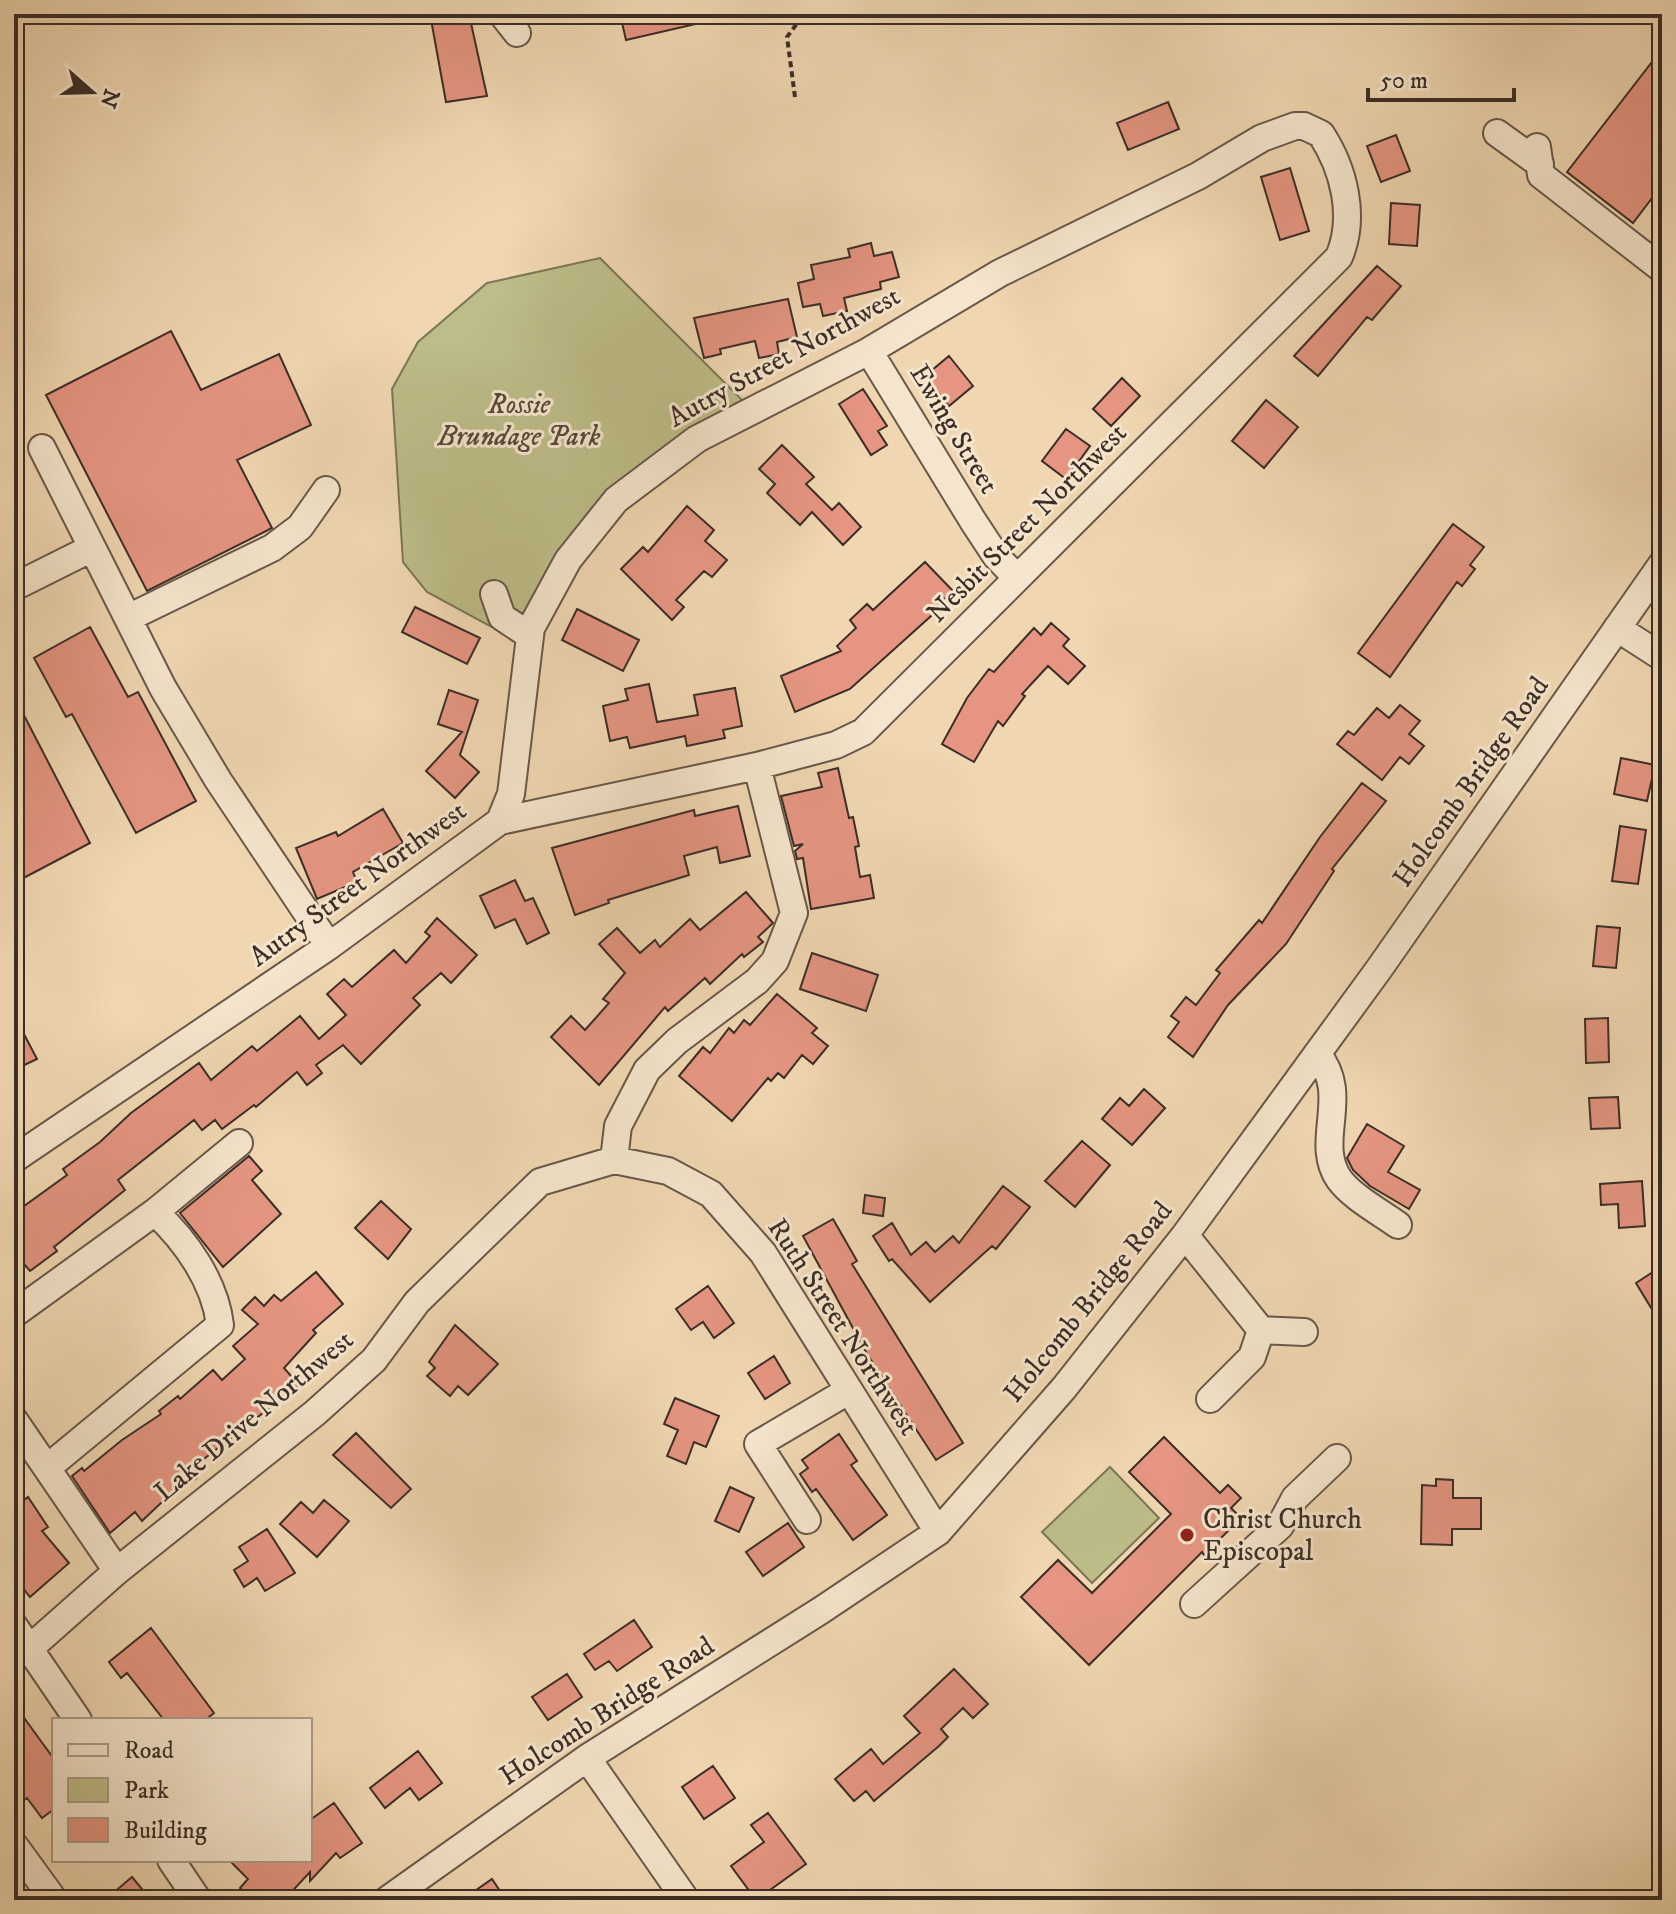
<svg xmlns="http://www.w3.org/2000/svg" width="1676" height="1914" font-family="'IM FELL DW Pica',serif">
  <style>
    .green { fill: #bdbd89; stroke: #7c7658; stroke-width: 2 }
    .building { fill: #e59581; stroke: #3b2e27; stroke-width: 2 }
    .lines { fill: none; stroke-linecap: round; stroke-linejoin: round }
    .minor-casing { stroke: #68584a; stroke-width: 30 }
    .path { stroke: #3b2e27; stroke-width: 4; stroke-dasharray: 6 4; stroke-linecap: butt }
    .minor { stroke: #f5e5cc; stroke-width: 26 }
    .poi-dot { fill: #8f2418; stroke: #f5e5cc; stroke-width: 3 }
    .labels { text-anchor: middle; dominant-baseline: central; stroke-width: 6; stroke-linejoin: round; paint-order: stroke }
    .street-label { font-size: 28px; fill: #3b2e27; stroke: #f5e5cc }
    .park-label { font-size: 28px; font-style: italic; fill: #554b3b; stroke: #f5e5cc }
    .poi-label { font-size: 28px; fill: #3b2e27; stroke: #f5e5cc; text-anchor: start }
  </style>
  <rect width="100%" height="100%" fill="#f0d7b1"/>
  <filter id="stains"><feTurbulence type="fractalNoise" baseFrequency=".0025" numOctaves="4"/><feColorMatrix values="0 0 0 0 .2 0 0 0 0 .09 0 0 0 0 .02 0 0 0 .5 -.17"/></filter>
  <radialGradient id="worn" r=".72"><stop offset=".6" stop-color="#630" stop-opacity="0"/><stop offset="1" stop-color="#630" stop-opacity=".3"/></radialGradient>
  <path class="green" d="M600,258l151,151 -135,91 -89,146 -100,-54 -24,-30 -11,-173 26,-47 69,-59z
    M1110,1467l49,51 -67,65 -50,-51z"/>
  <path class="building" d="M430,14h39l18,82 -41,6z
    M620,14h92l1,6 -87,20z
    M1662,49v136l-29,38 -66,-51z
    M1168,102l11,27 -51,21 -11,-27z
    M1396,135l14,36 -29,11 -14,-36z
    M1290,168l19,63 -29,9 -19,-63z
    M1391,203l29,2 -3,41 -28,-2z
    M871,243l3,13 18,-4 7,25 -19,5 1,7 -37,9 3,13 -24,5 -3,-12 -17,3 -5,-24 16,-4 -3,-14 39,-8 -2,-8z
    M1377,266l24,20 -29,34 -5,-3 -49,59 -24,-20z
    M788,299l9,38 -20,5 2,12 -20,4 -4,-17 -35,8 1,5 -17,4 -10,-40z
    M171,331l30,59 78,-36 32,71 -74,35 35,68 -125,63 -101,-196z
    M949,356l24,30 -24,20 -24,-30z
    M1122,378l18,18 -29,30 -18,-17z
    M863,389l24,37 -9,5 9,14 -16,10 -32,-51z
    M1266,400l32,27 -34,41 -32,-27z
    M1066,429l24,17 -24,33 -24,-18z
    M782,445l32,32 -8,7 26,26 7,-7 22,24 -18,18 -31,-33 -12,13 -33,-32 8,-9 -16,-15z
    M687,506l27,24 -9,11 22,19 -15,17 -8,-6 -28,29 8,7 -12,13 -51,-51 22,-22 5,5z
    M1453,524l31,23 -14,18 5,4 -13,17 -5,-4 -67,95 -32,-24z
    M925,562l28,29 -15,14 3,2 -91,82 -55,23 -14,-36 60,-25 -4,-5 19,-18 -6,-8 17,-16 6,6z
    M415,607l65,31 -13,26 -65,-32z
    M577,609l62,31 -16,31 -61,-31z
    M1051,623l18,16 -6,7 22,20 -17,18 -20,-18 -26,28 3,2 -22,30 -5,-5 -24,41 -32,-18 25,-46 22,-29 5,3 40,-44 7,7z
    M90,627l38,70 10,-5 58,109 -60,32 -64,-119 -6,3 -32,-59z
    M649,684l8,38 41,-7 -4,-20 41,-7 7,38 -19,4 2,8 -38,8 -2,-10 -55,12 -3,-11 -17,4 -7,-35 25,-6 -3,-11z
    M449,690l29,10 -18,55 19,17 -24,26 -29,-27 36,-39 -24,-8z
    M14,696l76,147 -76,40z
    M1400,705l20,16 -11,13 15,12 -15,18 -9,-7 -18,23 -45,-36 11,-13 6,4 23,-27 12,10z
    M1621,758l34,7 -8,36 -33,-7z
    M838,768l11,50 4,-1 6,29 -4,1 5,30 10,-2 4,23 -63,11 -8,-51 -6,1 -2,-8 8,-7 -9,2 -13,-50 41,-9 -4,-14z
    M1362,783l24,18 -54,68 2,2 -48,73 -58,61 -35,52 -25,-20 11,-15 -8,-6 15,-19 10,8 24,-32 -4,-3 43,-50 3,3 58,-86z
    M738,806l12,50 -30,7 -3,-16 -33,9 5,19 -81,25 1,3 -34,12 -23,-67 142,-38 1,6z
    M383,809l20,34 -50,29 4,10 -40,17 -21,-51 40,-16 2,4z
    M1620,826l26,4 -8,54 -26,-3z
    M515,880l10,21 8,-3 16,35 -22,11 -12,-25 -20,9 -15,-32z
    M746,892l27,31 -15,14 5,5 -19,15 -2,-3 -32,30 -5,-6 -37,33 -3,-4 -66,78 -48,-48 20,-21 14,14 24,-27 -6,-4 22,-26 -26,-29 18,-16 23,25 15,-13 5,7 30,-28 10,11z
    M437,918l40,37 -26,28 -10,-10 -28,25 7,7 -59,59 -18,-19 -27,20 6,8 -15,12 -10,-13 -41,35 -2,-2 -32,24 -7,-9 -13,10 -8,-10 -76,60 7,10 -71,57 3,4 -27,20 -6,-7 -10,9v-80l10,13 43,-31 -4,-6 37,-27 31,-29 68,-50 12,17 41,-34 5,5 43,-35 19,23 27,-24 -19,-21 17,-15 8,8 42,-37 12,13 24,-27 -5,-4z
    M1597,926l23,2 -4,40 -23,-2z
    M812,953l66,22 -12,36 -66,-22z
    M777,994l40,34 -5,5 16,13 -15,18 -11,-9 -18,23 -6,-5 -7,8 -3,-3 -36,43 -53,-45 24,-29 7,6 19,-25 5,5 10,-13 6,5z
    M14,1015l23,44 -23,11z
    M1608,1018l1,44 -23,1 -1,-44z
    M1144,1089l21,19 -33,37 -30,-26 18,-21 9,8z
    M1618,1097l2,31 -29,1 -2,-31z
    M1367,1124l37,22 -16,26 32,18 -11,19 -39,-23 -17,-16 -6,-12z
    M1082,1141l28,24 -35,42 -30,-26z
    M249,1156l13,15 -10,9 29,34 -58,53 -43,-54z
    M1642,1181l3,45 -26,2 -1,-24 -17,1 -1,-21z
    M1003,1186l27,21 -34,42 -4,-3 -62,56 -38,-43 -3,2 -16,-25 19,-13 19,32 15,-13 9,10 18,-16 6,7z
    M865,1195l20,3 -2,18 -20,-3z
    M381,1201l30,28 -23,30 -33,-31z
    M833,1219l24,42 -5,3 111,179 -27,17 -69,-106 -64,-118z
    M1656,1270l6,10v46l-26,-43z
    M316,1272l27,32 -30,26 3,3 -32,35 15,17 -108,84 6,9 -34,23 -21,20 -7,-9 -25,21 -38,-57 10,-8 2,3 38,-31 39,-26 -2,-3 19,-15 2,3 33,-29 9,10 23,-21 -12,-13 25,-22 -16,-14 13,-13 9,9 10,-11 7,6z
    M708,1286l26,37 -20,15 -11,-16 -12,8 -15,-21z
    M455,1325l43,39 -30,31 -10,-9 -8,10 -23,-20 8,-8 -6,-6z
    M774,1356l16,27 -25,16 -17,-26z
    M675,1398l44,18 -13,31 -12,-5 -8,22 -19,-8 11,-26 -14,-6z
    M356,1433l55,56 -20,19 -58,-53z
    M839,1434l18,27 -6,4 36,50 -34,25 -37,-51 -4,3 -12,-18 8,-6 -6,-8z
    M1164,1437l56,56 8,-8 13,13 -10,10 10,10 -37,37 -2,-3 -113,113 -68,-68 37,-37 34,33 79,-79 -42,-42z
    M1436,1479l17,1v18h28v31h-29v16l-31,-1 1,-59 14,1z
    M14,1484l10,16 4,-3 20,30 -6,4 27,32 -39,34 -16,-20z
    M730,1487l24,11 -15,34 -24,-11z
    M324,1500l25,21 -32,36 -37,-33 21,-22 12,11z
    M788,1523l16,24 -41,29 -17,-24z
    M267,1529l28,44 -30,18 -8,-13 -13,9 -10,-17 14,-9 -9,-14z
    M634,1620l18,27 -35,24 -8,-10 -14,9 -11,-16z
    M151,1628l63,85 -9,7h-41l-37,-47 -6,5 -12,-16z
    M954,1669l34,35 -15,14 -10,-10 -22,21 7,8 -9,9 -65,55 -8,-10 -12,10 -19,-22 36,-30 12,15 37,-31 -16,-17z
    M567,1674l15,23 -34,23 -16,-23z
    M14,1704l40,55v50l-12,9 -15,-20 -13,9z
    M418,1751l24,32 -23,17 -9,-12 -25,20 -15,-20z
    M713,1766l22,32 -31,21 -22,-32z
    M334,1803l28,40 -22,15 -4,-5 -26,28v-9l-26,28h-31l-13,-12 8,-9 -19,-19h81v-40z
    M768,1813l38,51 -50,36 -25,-34 33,-24 -13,-17z
    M132,1877l19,23h-46z
    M492,1879l14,21h-44z"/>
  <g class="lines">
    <defs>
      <path id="minor" d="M502,14l15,19
        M1497,133l43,31
        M1537,147l4,28 121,94
        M869,351l104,170 23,35 20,21
        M42,448l121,240 55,92 111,166
        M14,587l78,-39
        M494,594l8,23 27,18
        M128,618l144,-70 28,-21 26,-37
        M1617,628l45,29
        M1317,1054c35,41 -4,87 22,125 13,18 41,33 59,46
        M14,1159l315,-213 171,-125 11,-27 20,-166 37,-68 48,-60 81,-61 172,-88 131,-78 198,-97 64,-38 33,-12h9l17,8c23,35 35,83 18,123l-476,475 -27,13 -79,21 -257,55
        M614,1160l4,-34 29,-56 30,-29 80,-60 18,-20 19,-48 -37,-147
        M1185,1235l76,95 43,2
        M14,1314l141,-102 84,-69
        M1210,1399l42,-42 9,-27
        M14,1420l103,151
        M47,1468l173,-143c-5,-43 -34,-84 -65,-113
        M807,1520l-49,-76 90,-53
        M1194,1604l86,-78 15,-28 42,-40
        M14,1626l64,94
        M30,1648l87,-77 198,-158 59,-53 43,-58 123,-120 74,-22 54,11 43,23 52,59 175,279
        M587,1758l99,142
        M14,1845l40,55
        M171,1860l27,40
        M387,1900l200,-142 233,-147 118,-79 126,-144 121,-153 194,-266 283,-405"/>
    </defs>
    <use href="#minor" class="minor-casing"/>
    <path class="path" d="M795,97l-8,-60 17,-23"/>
    <use href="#minor" class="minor"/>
  </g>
  <circle class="poi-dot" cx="1187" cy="1535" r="8"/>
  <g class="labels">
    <g class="street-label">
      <text transform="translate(784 357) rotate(-29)">Autry Street Northwest</text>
      <text transform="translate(954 429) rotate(59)">Ewing Street</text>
      <text transform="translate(1027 523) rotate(-45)">Nesbit Street Northwest</text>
      <text transform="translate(1471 782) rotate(-55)">Holcomb Bridge Road</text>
      <text transform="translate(358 884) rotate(-36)">Autry Street Northwest</text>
      <text transform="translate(1088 1302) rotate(-51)">Holcomb Bridge Road</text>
      <text transform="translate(843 1327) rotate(57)">Ruth Street Northwest</text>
      <text transform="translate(254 1416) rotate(-40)">Lake Drive Northwest</text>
      <text transform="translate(607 1711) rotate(-33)">Holcomb Bridge Road</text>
    </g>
    <g class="park-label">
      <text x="519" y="404">Rossie<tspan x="519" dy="32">Brundage Park</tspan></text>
    </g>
    <g class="poi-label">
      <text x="1203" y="1519">Christ Church<tspan x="1203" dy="32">Episcopal</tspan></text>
    </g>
  </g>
  <rect width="1676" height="1914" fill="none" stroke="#f0d7b1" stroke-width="48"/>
  <rect x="16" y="16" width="1644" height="1882" fill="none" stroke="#3b2e27" stroke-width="4"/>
  <rect x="24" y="24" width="1628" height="1866" fill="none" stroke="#3b2e27" stroke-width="2"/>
  <rect x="52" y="1718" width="260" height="144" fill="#f5e5cc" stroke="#ab9c8a" stroke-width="2"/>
  <rect x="68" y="1744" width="40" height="12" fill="#f5e5cc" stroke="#ab9c8a" stroke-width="2"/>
  <text x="124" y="1758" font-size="24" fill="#3b2e27">Road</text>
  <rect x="68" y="1778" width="40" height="24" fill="#bdbd89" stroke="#ab9c8a" stroke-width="2"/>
  <text x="124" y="1798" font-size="24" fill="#3b2e27">Park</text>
  <rect x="68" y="1818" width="40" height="24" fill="#e59581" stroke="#ab9c8a" stroke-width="2"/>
  <text x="124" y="1838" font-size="24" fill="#3b2e27">Building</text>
  <g transform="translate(92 92) rotate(110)" stroke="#f5e5cc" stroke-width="6" paint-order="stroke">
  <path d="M0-6L14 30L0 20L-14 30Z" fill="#3b2e27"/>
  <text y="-12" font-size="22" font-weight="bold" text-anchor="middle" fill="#3b2e27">N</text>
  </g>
  <path d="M1368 88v12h146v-12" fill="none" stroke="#3b2e27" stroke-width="4"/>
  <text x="1380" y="88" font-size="24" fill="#3b2e27" stroke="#f5e5cc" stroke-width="6" paint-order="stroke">50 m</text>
  <rect width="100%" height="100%" filter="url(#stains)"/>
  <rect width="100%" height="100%" fill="url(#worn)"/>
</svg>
